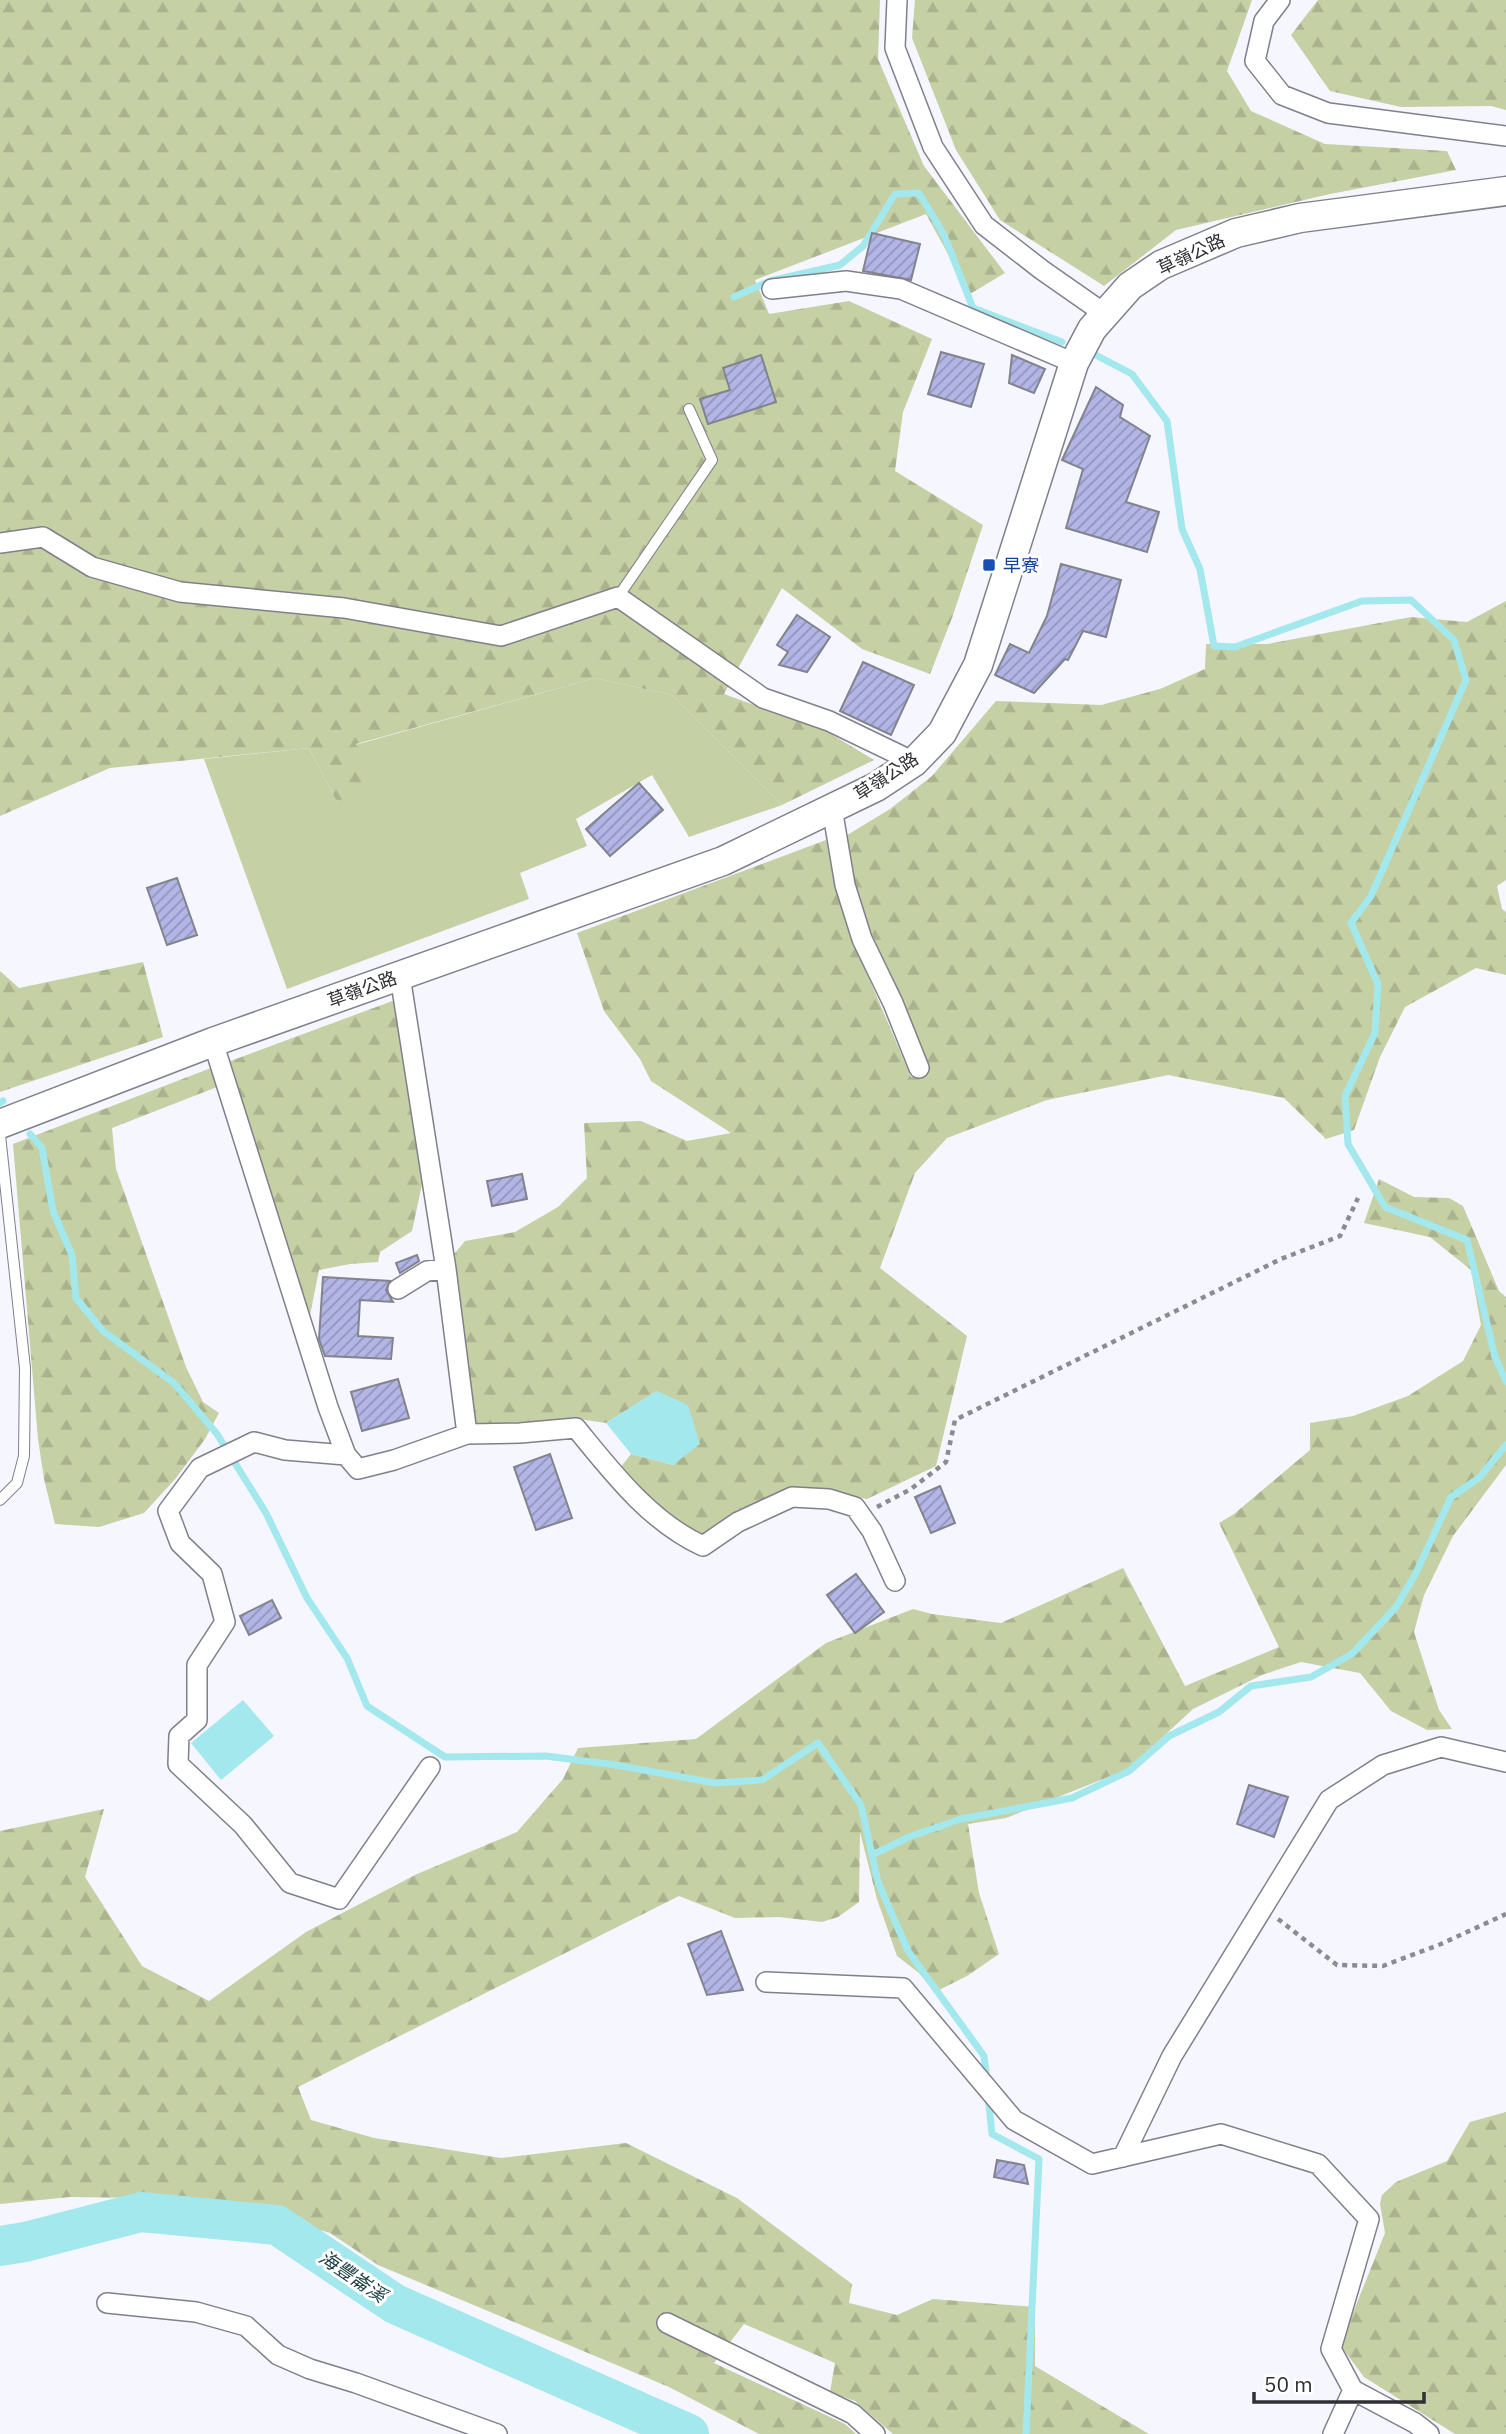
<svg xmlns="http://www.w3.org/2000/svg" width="1506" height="2434" font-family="'IBM Plex Sans','Noto Sans TC',sans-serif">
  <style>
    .grass { fill: #c5d0a4 }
    .forest { fill: url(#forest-firs) }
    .water { fill: #a3e8ec }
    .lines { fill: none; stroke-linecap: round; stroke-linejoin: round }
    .stream { stroke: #a3e8ec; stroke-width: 7 }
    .river { stroke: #a3e8ec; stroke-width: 40 }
    .building { fill: url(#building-hatch); stroke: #82838d; stroke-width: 2 }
    .lane-casing { stroke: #7f808a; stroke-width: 12 }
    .street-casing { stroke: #7f808a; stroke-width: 22 }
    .secondary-casing { stroke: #7f808a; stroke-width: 31 }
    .path { stroke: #8b8b92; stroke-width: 4.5; stroke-dasharray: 5 5; stroke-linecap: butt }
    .lane { stroke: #fff; stroke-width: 10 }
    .street { stroke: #fff; stroke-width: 19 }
    .secondary { stroke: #fff; stroke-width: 28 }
    .transit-dot { fill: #1a4fb4; stroke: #fff; stroke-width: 2.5 }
    .labels { text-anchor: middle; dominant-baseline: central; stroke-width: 6; stroke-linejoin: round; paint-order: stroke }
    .street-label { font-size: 18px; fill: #303034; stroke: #fff }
    .transit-label { font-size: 18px; fill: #164399; stroke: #fff; text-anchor: start }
    .water-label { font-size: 19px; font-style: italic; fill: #1a3c3e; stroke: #fff }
  </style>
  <defs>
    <pattern id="forest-firs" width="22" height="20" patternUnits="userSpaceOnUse" patternTransform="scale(1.75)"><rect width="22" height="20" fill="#c5d0a4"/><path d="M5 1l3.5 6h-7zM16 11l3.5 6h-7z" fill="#aab38e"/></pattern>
    <pattern id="building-hatch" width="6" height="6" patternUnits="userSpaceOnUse" patternTransform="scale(1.75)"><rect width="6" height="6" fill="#b2b5e5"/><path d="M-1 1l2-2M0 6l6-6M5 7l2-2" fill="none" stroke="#9194ba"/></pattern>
  </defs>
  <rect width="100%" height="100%" fill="#f5f6ff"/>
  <path class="grass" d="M595,678l77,17 110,110 -93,32 -37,-62 -76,44 11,27 -67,27 9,26 -242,90 -83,-230 105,-11 28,54 18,-57z"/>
  <path class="forest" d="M0,0h880l-2,59 46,107 81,107 -35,21 -44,-80 -171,66 14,34 80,-13 83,38 -29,73 -8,59 88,54 -31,93 -22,56 -68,-25 -80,-61 -58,106 102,37 48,29 -92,45 -110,-110 -77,-17 -239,66 21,45 -40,13 -28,-54 -199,20 -110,48z
    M915,0h337l-25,71 24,40 74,33 122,7 9,19 -126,24 -154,36 -72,56 -104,-66 -44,-70 -44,-112z
    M1318,0h188v110l-15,-4 -90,1 -71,-16 -39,-56z
    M1506,601v279l-9,6 5,23 4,3v63l-30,-7 -71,39 -25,50 -26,73 -28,9 -42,-41 -116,-23 -121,25 -100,38 -32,35 -35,95 87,68 -31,130 -69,33 -32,-7 -39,-4 -59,22 -31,25 -28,-11 -58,-56 11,-14 42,11 -16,-74 -51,32 -27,-4 -110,6 -27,-156 23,-28 50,-9 43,-25 29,-29 -3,-55 57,-2 46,20 44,-8 -80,-52 -11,-22 -36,-48 -27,-78 249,-93 28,103 57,134h13v-19l-66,-157 -14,-64 46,-28 42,-33 64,-75 105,4 59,-16 45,-20 1,-25h62l143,-27 56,5z
    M143,962l20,75 -163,55v-121l19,17z
    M395,1000l29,175 -12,56 -32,21 -2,10 -28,2 -31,6 -9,45 -82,-253z
    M211,1068l6,19 -105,41 4,41 70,198 17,35 16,11 -14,26 -29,39 -32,35 -45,14 -44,-3 -11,-45 -6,-40 -25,-295z
    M1379,1179l35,18 35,1 14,8 36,85 7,6v168l-53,71 -29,59 -10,37 25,78 13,19 -25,1 -36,-19 -31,-38 -59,-11 -39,13 -69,34 -65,60 -122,49 -38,6 11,69 20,61 -32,22 -32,16 -16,-19 -22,-17 -20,-57 -17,-67 -1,70 -21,15 -16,5 -43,-5 -44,1 -56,-22 -381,191 13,33 63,18 127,20 125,-15 111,55 115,86 -3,19 48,12 36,-16 102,8v59l114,68h-256l-38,-33 -25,-9 5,-29 -91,-39 -30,39 131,61 11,10h-97l-90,-47 -291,-122 -48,-32 -118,-34 -142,-2 -70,7v-373l104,-22 -19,68 57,89 67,35 97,-69 111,-58 100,-42 46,-53 15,-31 118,-9 130,-96 87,-34 19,5 69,9 122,-55 62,118 94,-39 -60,-124 15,-9 76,-64v-27l43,-7 55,-20 55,-35 18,-36 -10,-55 -41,-33 -66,-14z
    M1506,2112v322h-51l-91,-57 -24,-32 45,-112 -5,-29 2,-9 14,-13 51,-21 23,-39z"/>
  <path class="water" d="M657,1391l31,14 12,39 -27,21 -42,-11 -25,-31z
    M243,1700l31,36 -53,44 -30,-37z"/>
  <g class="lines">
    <path class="stream" d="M734,297l36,-16 70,-16 23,-19 32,-52 24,-1 25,42 29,73 89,34
      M1090,352l42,22 35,47 15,108 18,40 14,77 21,1 127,-46 49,-1 43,40 12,40 -95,216 -20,27 27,61 -3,49 -30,63 3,48 37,63 82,33 28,117 11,24
      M0,1103l3,-2
      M30,1134l12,14 11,63 19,44 4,43 27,33 71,52 43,51 49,79 41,85 40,60 20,48 78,51 101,-1 70,9 99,18 47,-3 56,-37 43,62 17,77 30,69 76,105 3,25
      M872,1855l37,-18 52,-18 111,-21 57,-27 40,-35 50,-24 32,-26 60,-9 41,-23 44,-47 20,-34 35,-76 28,-19 27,-33
      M988,2096l4,38 47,25 -13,275"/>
    <path class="river" d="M0,2246l25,-4 116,-30 136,13 118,79 294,130"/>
  </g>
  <path class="building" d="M872,233l48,11 -9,36 -48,-9z
    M941,352l43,12 -13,43 -43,-13z
    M761,355l15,47 -68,22 -8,-25 30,-9 -7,-22z
    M1012,355l33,14 -11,24 -25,-10z
    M1096,387l27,18 -3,12 30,19 -24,66 33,10 -12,40 -81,-24 17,-59 -21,-9z
    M1061,564l60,16 -15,57 -23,-6 -15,29 -3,-1 -31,34 -39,-18 15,-31 19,9 18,-37z
    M797,615l33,22 -23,35 -28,-7 9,-13 -11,-7z
    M863,662l51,23 -23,50 -51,-24z
    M639,783l24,27 -53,46 -24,-27z
    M177,878l20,57 -30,10 -20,-57z
    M522,1174l5,25 -35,7 -5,-25z
    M417,1255l2,6 -19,12 -4,-10z
    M323,1277l67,4 -4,9 7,12 -33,-2 -2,36 35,2 -2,21 -66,-3 -6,-17z
    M398,1379l11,39 -47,13 -11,-39z
    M550,1454l22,64 -36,12 -22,-63z
    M940,1486l15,37 -24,10 -16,-36z
    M856,1574l28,38 -29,21 -28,-38z
    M272,1600l9,18 -32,17 -9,-19z
    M1249,1785l39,12 -14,40 -37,-13z
    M721,1931l22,59 -36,5 -19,-51z
    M997,2160l27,5 4,19 -34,-7z"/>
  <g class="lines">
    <defs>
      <path id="lane" d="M618,597l94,-137 -23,-51
        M0,1135l25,233 -1,88 -7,27 -17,17"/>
      <path id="street" d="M897,0l-2,48 38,99 51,78 58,45 63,44
        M1280,0l-16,21 -9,40 27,34 46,18 178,23
        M772,289l74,-8 55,8 173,74
        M0,543l43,-6 49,30 88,25 164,16 157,28 117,-39 145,101 66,23 85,41
        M832,808l13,77 17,54 31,64 26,65
        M400,976l46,293 21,165
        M213,1042l115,365 18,48 -61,-5 -31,-8 -54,26 -32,43 12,32 32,31 13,48 -28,43v55l-18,16 -1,28 65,61 47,58 49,16 91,-132
        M398,1289l29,-18 19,-2
        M346,1455l12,14 36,-9 73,-26 53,-1 56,-5c36,44 74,94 127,118l35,-24 54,-25 37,2 26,8 17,24 23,50
        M766,1982l137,6 111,132 78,44 129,-30 97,30 51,55 -38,130 22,41
        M1123,2157l49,-101 157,-256 54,-35 58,-18 65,15
        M107,2303l89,9 50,14 32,29 32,14 46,14 141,51
        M667,2323l186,91 22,20
        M1333,2434l20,-44 62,33 14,11"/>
      <path id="secondary" d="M0,1124l213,-82 510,-181 153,-74 38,-25 28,-29 36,-68 96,-302 18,-34 38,-43 31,-21 75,-32 64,-15 206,-27"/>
    </defs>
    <use href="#lane" class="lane-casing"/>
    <use href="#street" class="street-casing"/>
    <use href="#secondary" class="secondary-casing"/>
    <path class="path" d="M877,1507l34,-18 35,-27 9,-42 326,-161 59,-23 18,-38
      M1278,1919l59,46 46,1 58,-22 65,-30"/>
    <use href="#lane" class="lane"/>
    <use href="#street" class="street"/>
    <use href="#secondary" class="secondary"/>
  </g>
  <rect class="transit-dot" x="982" y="558" width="14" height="14" rx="3.5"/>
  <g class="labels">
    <g class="street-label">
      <text transform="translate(1191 254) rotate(-25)">草嶺公路</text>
      <text transform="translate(886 776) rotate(-33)">草嶺公路</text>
      <text transform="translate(362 989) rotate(-20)">草嶺公路</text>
    </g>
    <g class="transit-label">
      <text x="1003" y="565">早寮</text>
    </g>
    <g class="water-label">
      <text transform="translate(353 2276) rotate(34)">海豐崙溪</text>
    </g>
  </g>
  <path d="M1254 2392v10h170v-10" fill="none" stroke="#303034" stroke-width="3.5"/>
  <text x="1264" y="2392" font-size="21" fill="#303034" stroke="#ffffff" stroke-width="5" paint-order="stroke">50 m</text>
</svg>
